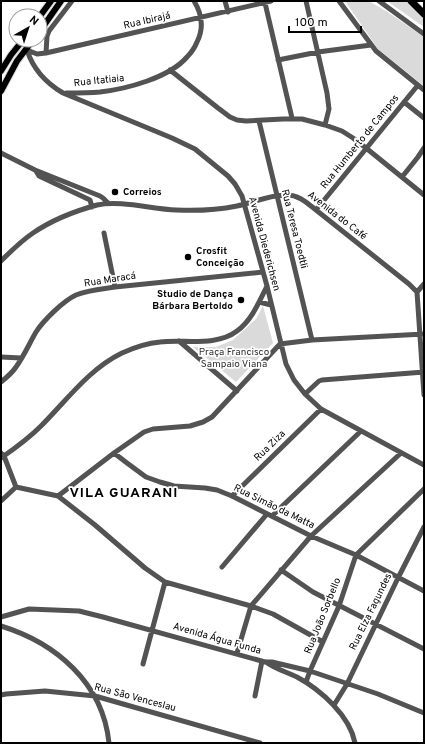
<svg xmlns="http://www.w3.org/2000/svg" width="425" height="744" font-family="Overpass,sans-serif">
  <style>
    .green { fill: #dadada }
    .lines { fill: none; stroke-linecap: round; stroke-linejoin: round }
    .major-casing { stroke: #dbdbdb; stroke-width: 8 }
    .highway-casing { stroke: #dbdbdb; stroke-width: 8 }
    .minor { stroke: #535353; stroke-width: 5 }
    .major { stroke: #000; stroke-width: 6 }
    .highway { stroke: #000; stroke-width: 7 }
    .poi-dot { fill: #000; stroke: #fff; stroke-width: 1.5 }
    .labels { text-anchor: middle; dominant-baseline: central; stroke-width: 3.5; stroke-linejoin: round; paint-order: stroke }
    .street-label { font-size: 10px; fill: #000; stroke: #fff }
    .poi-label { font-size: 10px; font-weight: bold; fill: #000; stroke: #fff; text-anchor: start }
    .park-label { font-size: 10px; fill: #313131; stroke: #fff }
    .district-label { font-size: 14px; font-weight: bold; letter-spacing: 1px; fill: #000; stroke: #fff }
  </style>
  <rect width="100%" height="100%" fill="#fff"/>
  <path class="green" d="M345,1h24l20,12 35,24v49l-46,-37z
    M387,1h20l17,17v9z
    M263,306l10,37 -37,39 -43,-35h23l17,-7 23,-21z"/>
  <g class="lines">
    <defs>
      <path id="major" d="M40,16l11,-15
        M40,31l21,-30
        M1,71l10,-16 12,-15
        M1,91l16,-30 16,-21"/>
      <path id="highway" d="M411,1l13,13"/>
    </defs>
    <use href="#major" class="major-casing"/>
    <use href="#highway" class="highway-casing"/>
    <path class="minor" d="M225,1l3,11
      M306,1l21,92 2,16 -4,16
      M339,1l37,50 48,39
      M379,1l45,33
      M265,3l27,115
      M27,50c6,19 19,33 36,43l109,45 23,11 33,27 7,8 7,12 25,90 19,78 8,16 11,14 16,15 103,56
      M27,50l10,4 9,-1 225,-52
      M46,53l1,-17 2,-5 23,-30
      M278,60l40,-8 53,-7
      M170,70l48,38 12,9 7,3 9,1 37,-2h19l23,6 17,6 11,7 13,10 58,47
      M66,93c11,0 23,0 34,-1 26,-3 69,-14 87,-35 4,-4 8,-10 10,-15 7,-14 5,-28 -3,-41
      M404,102l20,16
      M259,121l53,219
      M1,153l34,17 65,26 3,2 5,5
      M36,171l3,5 51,24 2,7
      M402,177l16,-20 6,-9
      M316,210l102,-125
      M104,233l11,54
      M1,261c10,-10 20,-20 32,-28 19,-13 42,-22 64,-28 23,-5 55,4 79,5 20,1 41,0 61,-4 14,-3 36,-12 50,-11 12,0 20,8 29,15l93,74 8,8 7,103
      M417,292l7,-8
      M259,302l12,3
      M179,341l58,50
      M1,357l20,1
      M1,382c5,-4 11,-9 15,-15 8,-11 13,-23 20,-35 7,-11 27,-31 40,-37 12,-5 26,-6 39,-8l148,-15
      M305,394l14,-13 3,-1 102,-8
      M1,453l3,3 12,31 -15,14
      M114,453l13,10 19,14 14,5 14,4 31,2 12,2 15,6 79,40 45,19 68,36
      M1,458c13,-9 29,-21 40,-32 26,-26 48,-57 81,-73 11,-5 27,-10 38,-11 24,-3 56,5 77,-11 15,-11 22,-29 30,-45
      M16,487l42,9 37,29 50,43 20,14 86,24 22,8 50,28
      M58,496l56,-43 30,-21 9,-3 37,-3 13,-4 9,-5 68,-73 32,-4 112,-6
      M232,496l89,-87
      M272,516l89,-85
      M222,567l45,-53
      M281,570l32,22 111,57
      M1,617l28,-8 50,2 24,6 162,45h7l38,9 68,23 46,19
      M1,626c55,17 102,57 108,117
      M237,653l14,-47 60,-70 90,-83
      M266,662c9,7 21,10 31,15 24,13 53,39 58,66
      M143,664l22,-82
      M306,682l4,-11 29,-65 17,-51 68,-66
      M1,695l5,-1 39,-3 50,5 165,47
      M255,696l7,-35
      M334,705l13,-21 51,-106 26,-51"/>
    <use href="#major" class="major"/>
    <use href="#highway" class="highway"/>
  </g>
  <g class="poi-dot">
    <circle cx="115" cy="192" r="4"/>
    <circle cx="188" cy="257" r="4"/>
    <circle cx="241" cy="300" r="4"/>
  </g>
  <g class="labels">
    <g class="street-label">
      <text transform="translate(147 21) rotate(-13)">Rua Ibirajá</text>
      <text transform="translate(99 81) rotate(-6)">Rua Itatiaia</text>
      <text transform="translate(360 142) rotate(-51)">Rua Humberto de Campos</text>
      <text transform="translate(337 216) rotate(38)">Avenida do Café</text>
      <text transform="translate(294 229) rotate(76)">Rua Teresa Toedtli</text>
      <text transform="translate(264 244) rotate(75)">Avenida Diederichsen</text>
      <text transform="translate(110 280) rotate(-9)">Rua Maracá</text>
      <text transform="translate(270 446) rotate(-44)">Rua Ziza</text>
      <text transform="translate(274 507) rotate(26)">Rua Simão da Matta</text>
      <text transform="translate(371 612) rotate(-64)">Rua Elza Fagundes</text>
      <text transform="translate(323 616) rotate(-68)">Rua João Sorbello</text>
      <text transform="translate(217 639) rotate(16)">Avenida Água Funda</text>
      <text transform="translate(135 698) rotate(15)">Rua São Venceslau</text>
    </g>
    <g class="poi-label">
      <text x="123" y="192">Correios</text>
      <text x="196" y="251">Crosfit<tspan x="196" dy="12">Conceição</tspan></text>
      <text x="233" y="294" text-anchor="end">Studio de Dança<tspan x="233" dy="12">Bárbara Bertoldo</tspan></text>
    </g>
    <g class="park-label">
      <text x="234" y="352">Praça Francisco<tspan x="234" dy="12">Sampaio Viana</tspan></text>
    </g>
    <g class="district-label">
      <text x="124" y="493">VILA GUARANI</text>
    </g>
  </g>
  <rect width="425" height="744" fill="none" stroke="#000000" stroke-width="4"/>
  <g transform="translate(28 28) rotate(39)"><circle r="19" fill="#ffffff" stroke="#999999"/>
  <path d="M0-3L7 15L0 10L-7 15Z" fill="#000000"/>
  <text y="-6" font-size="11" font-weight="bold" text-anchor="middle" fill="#000000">N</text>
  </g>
  <path d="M289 26v6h72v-6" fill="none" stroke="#000000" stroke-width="2"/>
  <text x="295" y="26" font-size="12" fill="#000000" stroke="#ffffff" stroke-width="3" paint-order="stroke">100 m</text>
</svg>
